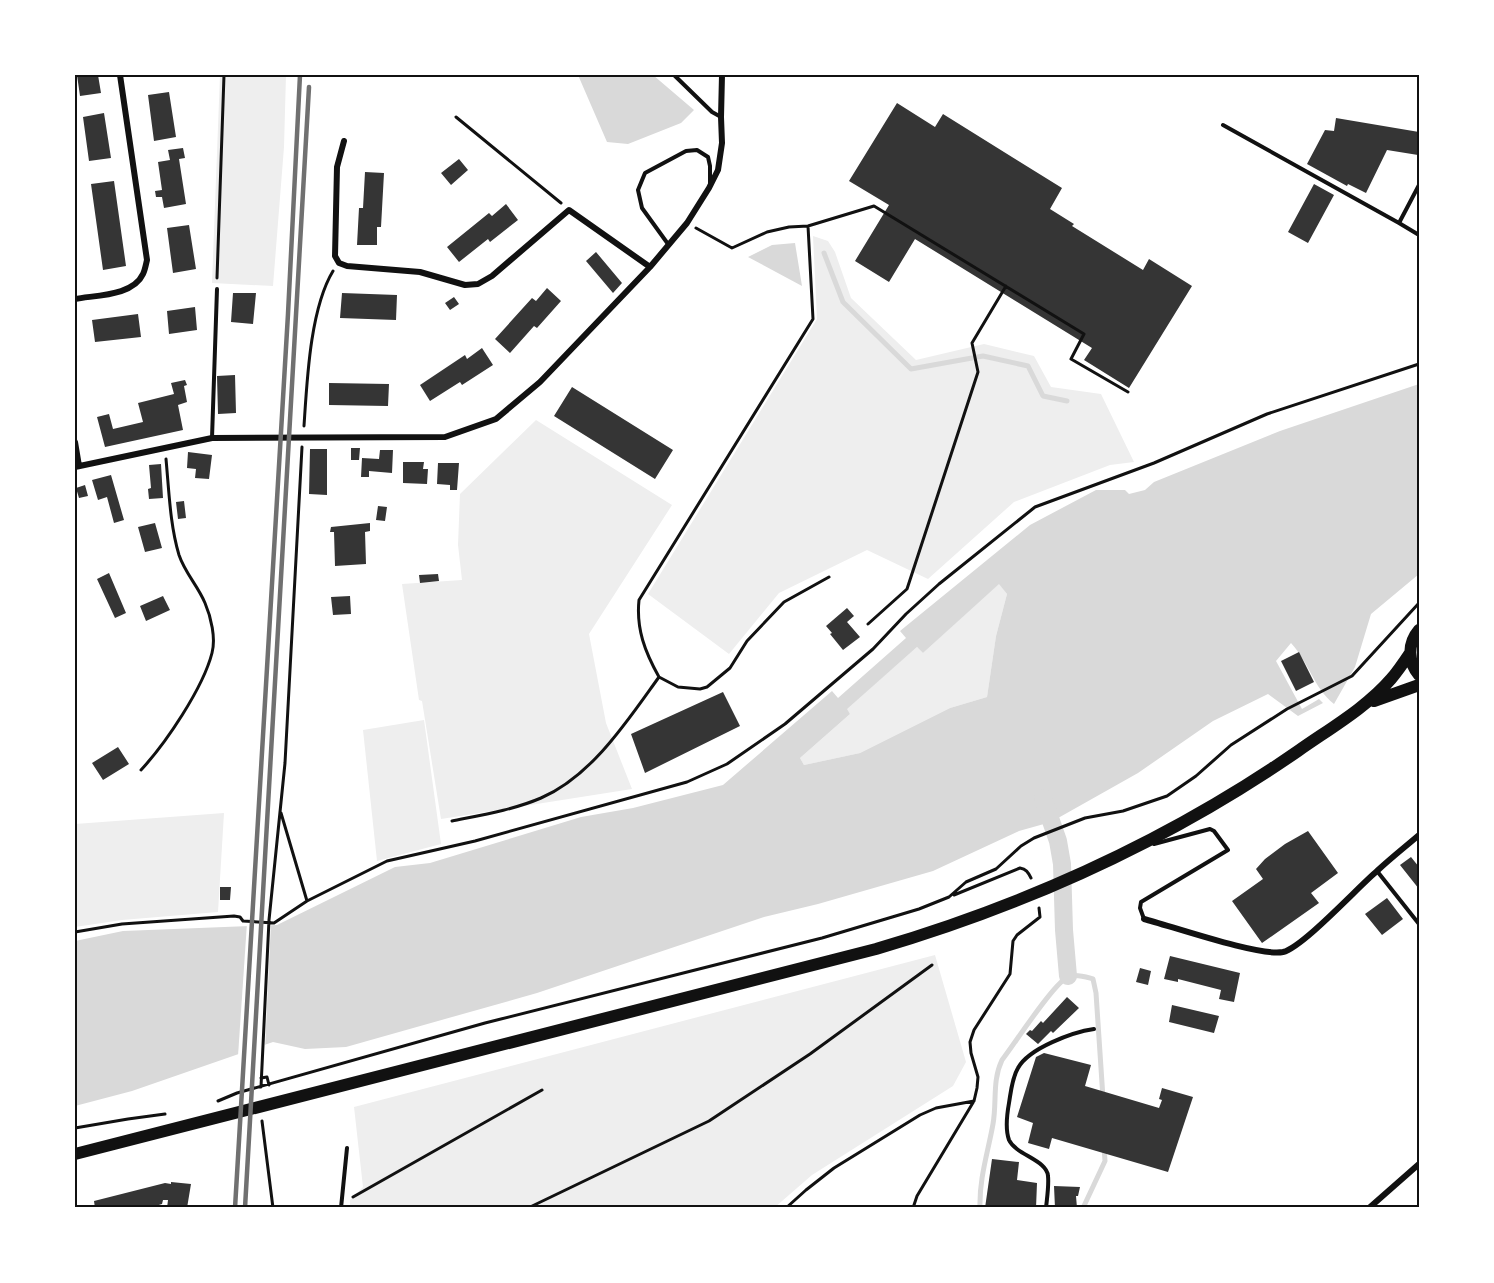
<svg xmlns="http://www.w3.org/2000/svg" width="1494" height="1283" font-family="'Sofia Sans Condensed',sans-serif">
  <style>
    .green { fill: #eee }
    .water { fill: #d9d9d9; fill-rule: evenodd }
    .pier { fill: #fff }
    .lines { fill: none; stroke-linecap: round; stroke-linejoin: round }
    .stream { stroke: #d9d9d9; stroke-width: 5 }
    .canal { stroke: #d9d9d9; stroke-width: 18 }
    .building { fill: #353535 }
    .path { stroke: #111; stroke-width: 3 }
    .service { stroke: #111; stroke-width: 4 }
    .minor { stroke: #111; stroke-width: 6 }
    .primary { stroke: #111; stroke-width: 12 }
    .rail { stroke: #707070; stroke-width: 4.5 }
    .neatline { fill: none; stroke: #111; stroke-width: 2 }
  </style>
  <rect width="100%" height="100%" fill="#fff"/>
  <path class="green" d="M220,75h66l-2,72 -11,139 -61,-3z
    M813,236l15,5 7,11 16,46 65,62 68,-16 50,12 17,31 50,7 33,68 -24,3 -96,37 -86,77 -61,-29 -88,43 -50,61 -81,-60 169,-275z
    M536,420l136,85 -83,129 17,89 26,66 -191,30 -19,-118 -3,-1 -17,-116 60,-4 -4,-35 2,-51z
    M999,583l8,11 -11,42 -9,61 -37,11 -90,45 -56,12 -4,-7 50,-44 -4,-5 71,-62 6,6z
    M424,720l17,124 -64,17 -14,-131z
    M224,813l-6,99 -96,8 -47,7v-103z
    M935,955l31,107 -13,24 -141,89 -38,33h-424v-8l13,-13 -9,-80z"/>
  <path class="water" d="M578,75h75l41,35 -13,13 -53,21 -21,-2z
    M795,243l7,43 -54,-29 24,-12z
    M1419,384v190l-48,40 -16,53 -21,37c-21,-17 -25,-42 -43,-61l-15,18 26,48 17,-10 4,4 -25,13 -30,-22 -55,27 -75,52 -87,49 -32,9 -86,40 -115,33 -54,13 -227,76 -191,54 -41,2 -32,-7 -141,49 -57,15v-165l48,-10 154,-6 118,-58 35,-4 151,-46 52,-9 90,-23 109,-94 6,7 68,-60 -6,-7 130,-106 66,-35h29l4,4 16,-4 9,-8 126,-51zM999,584l8,10 -11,42 -9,61 -37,11 -90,45 -56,12 -4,-7 50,-44 -3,-5 70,-62 6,6z"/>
  <path class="pier" d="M271,922l-6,126 -27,8 9,-133z"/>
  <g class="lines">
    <path class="stream" d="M824,253l19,49 68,67 72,-13 45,10 15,30 24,5
      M980,1208c-1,-29 8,-56 13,-84 4,-22 -1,-43 9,-64 12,-15 54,-81 68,-84 8,-2 16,1 23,3l3,14 7,105
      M1083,1208l22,-47 -1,-14"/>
    <path class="canal" d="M1043,798l15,43 4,23 2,66 4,46"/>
  </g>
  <path class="building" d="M77,75h21l3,18 -21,3z
    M169,92l7,45 -22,4 -6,-46z
    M897,103l38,24 8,-13 119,74 -12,21 24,15 -2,2 71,44 6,-11 43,27 -63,102 -45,-28 8,-12 -177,-109 -26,43 -34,-21 34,-56 -40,-24z
    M104,113l7,45 -22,3 -6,-44z
    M1336,118l83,14 -1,23 -31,-5 -21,43 -18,-9 -1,2 -40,-22 18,-34 9,1z
    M183,148l2,10 -6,1 7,45 -22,4 -2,-11h-6l-1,-6 7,-1 -4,-28 12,-2 -2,-10z
    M459,159l9,11 -17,15 -10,-12z
    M365,172l19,1 -3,54h-4v18h-20l2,-37h4z
    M114,181l12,85 -23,4 -12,-86z
    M1314,184l20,11 -26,48 -20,-11z
    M506,204l12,16 -28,22 -2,-3 -29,23 -12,-15 42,-34 3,3z
    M189,225l7,44 -23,4 -6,-45z
    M596,252l26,31 -9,10 -27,-32z
    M547,288l14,13 -24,27 -3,-2 -24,27 -15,-14 37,-41 4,3z
    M233,293h23l-3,31 -22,-2z
    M342,293l55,2 -1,25 -56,-2z
    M454,297l5,7 -9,6 -5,-7z
    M195,307l2,23 -28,4 -2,-23z
    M138,314l3,23 -46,5 -3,-22z
    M482,348l11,17 -31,20 -2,-3 -30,19 -10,-16 45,-30 2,4z
    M235,375l1,38 -18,1 -1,-38z
    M185,380l2,5 -3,1 3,16 -9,3 5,25 -78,17 -8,-30 12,-3 4,15 30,-7 -5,-19 36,-9 -3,-11z
    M329,383l60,1 -1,22 -59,-1z
    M572,387l101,63 -18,29 -101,-63z
    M351,448h9l-1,12h-8z
    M310,449h17v46l-18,-1z
    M380,450h13l-1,23 -23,-2v6h-8l1,-19 17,1z
    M188,452l24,3 -3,24 -14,-1 1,-9 -9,-1z
    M403,462h21l-1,7h5l-1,15 -24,-1z
    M438,463h21l-2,27h-7v-5l-13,-1z
    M161,464l2,34 -14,1 -1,-10 3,-1 -2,-23z
    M111,475l13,45 -10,3 -7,-26 -9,3 -6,-20z
    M85,485l3,11 -9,2 -3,-10z
    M184,501l2,17 -8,1 -2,-17z
    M378,506l9,1 -2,14 -9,-1z
    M155,523l7,25 -17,4 -7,-25z
    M370,523v8l-5,1 1,32 -31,2 -1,-34h-4l1,-5z
    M109,573l17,40 -11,5 -18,-39z
    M438,574l1,7 -19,2 -1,-8z
    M163,596l7,14 -24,11 -6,-15z
    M350,596l1,18 -18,1 -2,-18z
    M847,608l7,8 -7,6 13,15 -17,13 -13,-16 2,-1 -6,-7z
    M1299,652l15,30 -18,9 -15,-30z
    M723,692l17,34 -95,47 -14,-39z
    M118,747l11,17 -26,16 -11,-17z
    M1308,831l30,42 -27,20 8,10 -57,40 -30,-42 31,-22 -7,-10 9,-10 20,-15z
    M1411,857l8,10v22l-19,-24z
    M220,887h11l-1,13h-10z
    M1387,898l16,21 -21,16 -17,-21z
    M1170,956l70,17 -6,29 -15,-3 2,-9 -43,-11v3l-14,-3z
    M1140,968l11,3 -3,14 -12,-3z
    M1067,997l12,11 -26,25 -2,-2 -13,13 -12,-10 4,-4 2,1 9,-10 2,2z
    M1172,1005l47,11 -5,17 -45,-11z
    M1044,1053l47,12 -6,21 74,22 3,-8 -3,-1 3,-11 31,9 -25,75 -116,-34 -3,11 -21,-6 5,-20 -16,-6 19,-60z
    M992,1159l27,3 -2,18 20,3 -1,25h-51z
    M171,1182l20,2 -4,24h-20l1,-8h-5l-1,4 -13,4h-54l-1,-7 71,-18 6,1z
    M1054,1186l26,1 -2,9h-2l1,12h-22z"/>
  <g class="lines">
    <path class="path" d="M456,117l105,86
      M696,228l36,20 35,-16 22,-5 19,-1 66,-20 210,128 -13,25 57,33
      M217,278l7,-203
      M304,426c3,-45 6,-117 29,-155
      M868,624l39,-35 71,-217 -6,-29 34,-57
      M659,677l19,10 22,2 7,-2 23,-19 17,-27 37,-39 45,-25
      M141,770c25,-27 62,-82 71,-117 4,-15 -1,-36 -7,-50 -7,-17 -20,-30 -26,-48 -9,-30 -10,-64 -13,-96
      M452,821c30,-6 61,-11 89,-23 51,-22 87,-78 118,-121 -14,-25 -23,-48 -20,-77l174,-281 -5,-93
      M954,895l66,-27c6,1 8,4 11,10
      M307,901l80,-40 88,-20 212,-59 40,-18 58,-40 88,-75 33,-35 33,-30 96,-77 119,-44 113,-49 152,-50
      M75,932l47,-8 112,-8 6,1 3,4 31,2 33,-22 -26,-88
      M261,1078l6,-1 2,8
      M261,1087l8,-167 16,-157 17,-316
      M218,1101l19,-8 248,-70 337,-85 97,-29 30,-12 17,-15 30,-13 25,-23 13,-8 51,-20 38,-7 44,-15 29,-20 35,-31 56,-36 65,-33 67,-73
      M262,1121l11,87
      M75,1128l53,-9 37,-5
      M353,1197l189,-107
      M528,1208l181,-87 101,-67 122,-89
      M786,1208l20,-18 28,-22 86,-53 16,-7 38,-7
      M913,1208l4,-12 57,-95 3,-13 1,-11 -7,-24 -1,-11 4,-12 36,-56 3,-33 4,-6 23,-18 -1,-9"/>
    <path class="service" d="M674,75l38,37 9,5
      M1223,125l176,98 20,-38
      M1399,223l20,12
      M668,244l-26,-36 -4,-18 7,-17 41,-22 11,-1 11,7 2,9v18
      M212,438l5,-149
      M1377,871l42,53
      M1144,919l-4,-11 1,-6 87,-52 -14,-19 -4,-2 -56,15
      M341,1208l6,-60
      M1046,1208c1,-10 3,-22 2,-32 -1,-16 -32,-21 -39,-36 -4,-11 -2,-26 0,-37 2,-12 3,-25 9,-35 11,-20 55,-36 76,-39"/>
    <path class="minor" d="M344,141l-7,26 -2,89 4,7 8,3 73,6 45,13 13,-1 14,-8 77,-66 81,57
      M75,299c21,-4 58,-3 68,-25 2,-4 3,-10 4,-14l-27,-185
      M75,442l4,24
      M75,467l137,-29 233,-1 51,-18 44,-37 110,-115 37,-44 22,-35 9,-18 4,-27 -1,-26 1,-42
      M1144,919c27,7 116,38 139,33 20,-5 75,-65 94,-81 14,-13 28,-24 42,-36
      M1369,1208l50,-44"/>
    <path class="primary" d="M1419,630c-12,14 -11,32 0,45
      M1374,701l45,-16
      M75,1154l801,-205c150,-44 293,-109 422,-198 31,-22 68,-43 93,-72 7,-8 13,-17 19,-26"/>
    <path class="rail" d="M235,1208l53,-894 12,-239
      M245,1208l64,-1121"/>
  </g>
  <rect width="1494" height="1283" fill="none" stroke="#ffffff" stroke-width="153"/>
  <rect x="76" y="76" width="1342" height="1130" class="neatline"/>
</svg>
